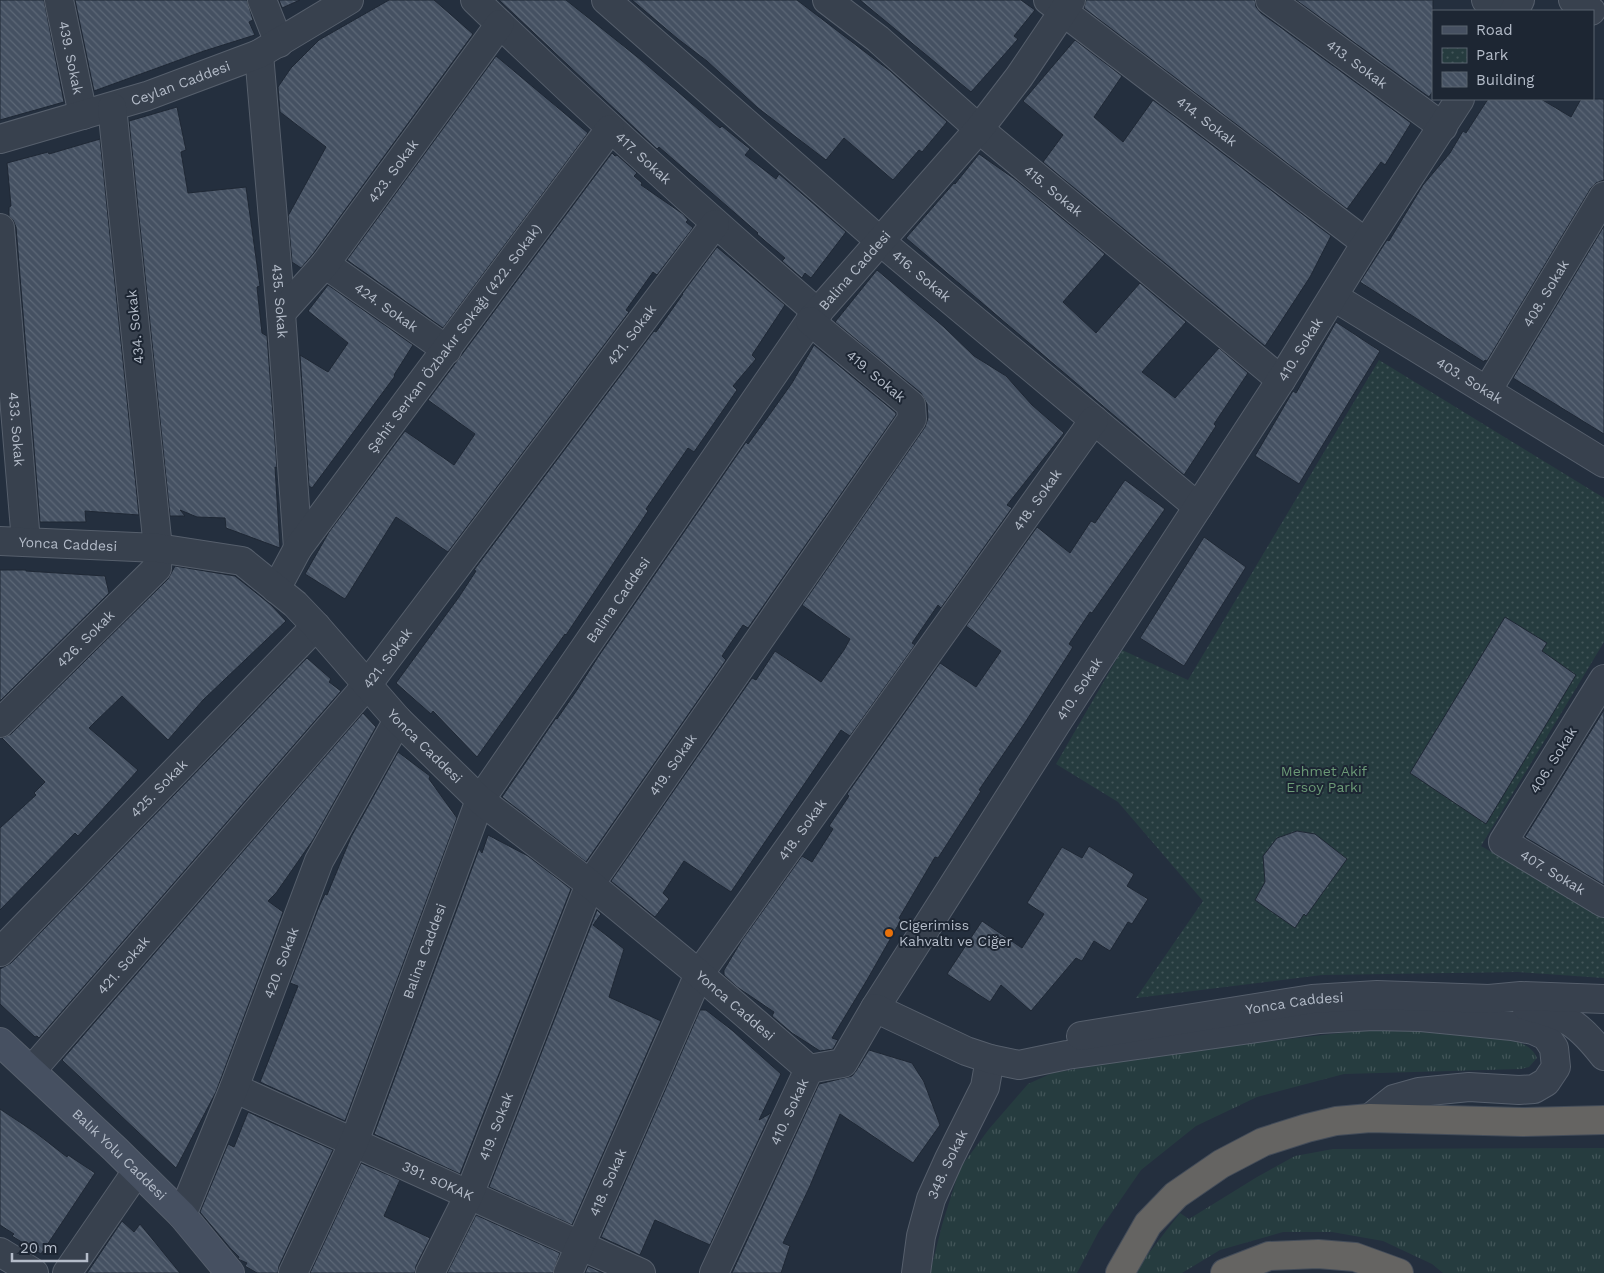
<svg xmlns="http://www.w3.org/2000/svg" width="1604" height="1273" font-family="'Work Sans',sans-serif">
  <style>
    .grass { fill: url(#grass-tufts) }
    .park { fill: url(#park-dots) }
    .building { fill: url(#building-back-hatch); stroke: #1f2835 }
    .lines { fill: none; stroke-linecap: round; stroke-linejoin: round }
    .minor-casing { stroke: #565f6c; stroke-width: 30 }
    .tertiary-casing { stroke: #565f6c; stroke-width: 30 }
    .secondary-casing { stroke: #565f6c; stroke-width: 30 }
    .trunk-casing { stroke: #434c59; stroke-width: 30 }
    .minor { stroke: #38414e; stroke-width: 28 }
    .tertiary { stroke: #38414e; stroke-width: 28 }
    .secondary { stroke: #465061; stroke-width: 28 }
    .trunk { stroke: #656462; stroke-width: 28 }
    .food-dot { fill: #e8710a; stroke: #1d2633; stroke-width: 2 }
    .labels { text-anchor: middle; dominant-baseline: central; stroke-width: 4; stroke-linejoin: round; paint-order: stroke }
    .street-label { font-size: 14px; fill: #b4bcc9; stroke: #1d2633 }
    .park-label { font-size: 14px; fill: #6b9a76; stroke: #1d2633 }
    .poi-label { font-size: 14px; fill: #b4bcc9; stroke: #1d2633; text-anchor: start }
  </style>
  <defs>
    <pattern id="grass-tufts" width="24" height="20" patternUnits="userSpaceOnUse" patternTransform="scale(1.25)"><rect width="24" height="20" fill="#263c3f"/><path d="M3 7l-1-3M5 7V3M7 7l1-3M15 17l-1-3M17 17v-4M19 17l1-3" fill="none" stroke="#435659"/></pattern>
    <pattern id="park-dots" width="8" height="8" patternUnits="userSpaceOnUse" patternTransform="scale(1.25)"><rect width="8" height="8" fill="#263c3f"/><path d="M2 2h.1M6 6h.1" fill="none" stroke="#435659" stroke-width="1.8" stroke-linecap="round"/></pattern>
    <pattern id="building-back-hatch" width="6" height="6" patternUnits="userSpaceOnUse" patternTransform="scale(1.25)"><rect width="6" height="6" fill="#455162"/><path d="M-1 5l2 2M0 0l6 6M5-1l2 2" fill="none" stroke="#5d6877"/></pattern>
  </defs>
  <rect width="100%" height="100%" fill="#242f3e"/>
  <path class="grass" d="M1391,1027l119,12c11,4 22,7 27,19l-8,9 -8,2 -177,5 -87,23 -61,29 -55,44 -42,61 -22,42h-147l12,-48 18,-57 29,-39 39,-45 24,-11 126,-21z
    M1604,1148v125h-161l-11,-9 -49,-23 -51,-9h-49l-63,18 -38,23h-46l5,-10 39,-50 9,6 68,-42 38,-21 38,-7z"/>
  <path class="park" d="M1379,360l225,138v144l-123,204 123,70v62l-87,-6 -195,3 -186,23 67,-97 -85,-99 -62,-38 66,-114 66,30z"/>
  <path class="building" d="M0,0h44l20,102 -64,18z
    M75,0h172l6,20 -4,2 6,13 -51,16 -110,40z
    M279,0h21l-18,8z
    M389,0h45l39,34 -160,220 -12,14 -9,-6 -4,-46 38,-69 -46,-35 -2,-25 13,-19 28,-28z
    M499,0h67l75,60 79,68 2,-2 28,23 -5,6 31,24 3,-5 67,58 -35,46 -6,-5 -3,5 -20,-17 3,-3 -28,-24 1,-1 -99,-86 -2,2z
    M632,0h165l93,71 57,51 -25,30 -3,-2 -26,30 -49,-42 -18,22 -68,-52 -51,-47 -29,-22z
    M860,0h161l14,10 -21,26 4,3 -47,53z
    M1086,0h169l1,7 5,6 150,110 -26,42 -4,-3 -34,47 -263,-201z
    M1296,0h137v91l-4,6z
    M1075,40l47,36 -28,41 29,25 30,-42 178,136 -21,41 -45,69 -222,-184 20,-27 -40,-34z
    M496,56l92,77 -145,195 -96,-68z
    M1488,99h53l30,18 10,-18h23v81l-8,3 -5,5 -104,173 -2,-1 -1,2 -124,-80 27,-42 2,1 34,-56 27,-32 13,-22 3,2z
    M177,107l9,43 -5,2 7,41 58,-6 14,99 -3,1 5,46 5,3 10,132 -2,-1 5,81 -54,-20 -1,-10 -28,-1 -17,-7 5,6h-15l-41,-395z
    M100,139l39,376 -54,-4 1,11h-46l-24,-295 -3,-7 -4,-4v-9l2,-1 -4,-43 41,-11 1,2z
    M612,153l3,3 2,-1 20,18 -3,3 8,7 -1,2 42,29 5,6 -2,2 7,6 -36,47 -4,-3 -27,38 3,2 -181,240 -52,-35 -51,82 -40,-25 24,-42 76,-101 49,34 21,-31 -47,-34z
    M979,154l37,26 89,74 -42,48 33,31 44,-50 46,39 -44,50 33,26 44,-50 29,25 -34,51 2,2 -32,49 -278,-237 48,-55 1,1z
    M1604,226v208l-91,-56z
    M717,247l68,58 -33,50 4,4 -23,27 4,4 -43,62 -6,-4 -42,61 2,2 -82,124 -1,-1 -88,123 -44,-46 -2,3 -35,-31 63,-86 17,-26 -2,-1 180,-239 2,1 27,-38h-1z
    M877,270l67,57 30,29 32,20 26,29 32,28 -57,72 5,3 -71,100 -3,-3 -26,38 3,2 -65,91 -9,-6 -110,162 -47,-31 -21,32 6,6 -14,18 -44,-36 141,-203 4,2 19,-29 46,31 23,-32 6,-11 -48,-34 123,-178 3,-9 -1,-14 -6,-11 -86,-71z
    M328,285l85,60 -19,30 1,1 -83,112 -3,-2 -9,-131 28,17 20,-29 -40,-32z
    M1336,322l44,29 -81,133 -44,-28 38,-65 3,2z
    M814,345l82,68v2l-148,213 -5,-3 -21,31 4,4 -140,202 -84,-65 54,-79 1,1 20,-29 21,-33 148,-215 2,2 22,-30 22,-31z
    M1125,480l40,29 -73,104 -2,-1 -21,32 4,3 -47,74 -47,69 2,1 -43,67 -3,-1 -36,61 2,2 -34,60 -35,58 6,2 -5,9 -13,2 -28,-18 -20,-17 2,-4 -37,-25 -13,-12v-5l18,-30 60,-84 10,6 21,-33 -4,-3 20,-30 -2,-2 93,-131 36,24 25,-36 -35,-25 71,-99 33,26 21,-32 4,2z
    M1204,537l42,30 -62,99 -44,-28z
    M175,566l60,10 36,29 15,16 -83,79 -35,40 -46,-44 -29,28 -4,4 49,42 -60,66 -3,-3 -75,77v-82l36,-33 -2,-2 11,-11 -43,-44 9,-4 157,-155z
    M0,570h26v1l79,5 4,17 -109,108z
    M1505,617l42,26 -5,8 34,24 -90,149 -76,-51z
    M307,658l24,21 -2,3 12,9 -302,347 -2,-2 -2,1 -35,-33v-35l11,-6z
    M1604,710v175l-79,-48z
    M363,713l13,14 -63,113 -37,53 -8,8 15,11 -67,180 -40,76 -114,-108z
    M398,752l32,24 -1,3 28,39 -112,303 -85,-39 38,-96 -8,-3 28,-74 7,-15 2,1 24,-58z
    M1297,831l18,3 32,25 -41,57 -2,-2 -9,14 -40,-28 10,-18 -2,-26 14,-18z
    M488,835l40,21 43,33 -111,285 -86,-40 105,-285 3,4z
    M1089,846l45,28 -7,12 21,13 -16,25 -4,-2 -18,29 -16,-10 -12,20 -6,-3 -45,53 -30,-26 -11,17 -43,-28 35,-53 40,27 22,-34 -17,-11 35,-56 20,11z
    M597,910l4,4 -8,11 31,24 -15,48 52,24 -89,204 -83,-38z
    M700,1010h6l27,21 48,43 -22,46 12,-7 -61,132 -55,-25 -15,35 -39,-18z
    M869,1050l43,13 12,19 16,43 -27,38 -73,-49 -30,72 -27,57 7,3 -9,27h-49l87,-189 33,-8 4,-5z
    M0,1109l36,24 31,24 1,-2 27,18 -54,81 -29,-18 2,-2 -14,-9z
    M248,1112l85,38 -54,116 -1,7h-21l-12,-7 2,-3 -9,-4 1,-2 -8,-8 -31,-37 28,-68 6,3z
    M361,1163l39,17 -16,36 46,22 -14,28 -1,7h-105z
    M476,1215l84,38 -7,20h-106z
    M122,1221l12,11 6,-8 40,49h-93z
    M588,1266l15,7h-18z"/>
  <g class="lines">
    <defs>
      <g id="minor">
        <path id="s1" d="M59,0l24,115"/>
        <path d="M262,0l17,43"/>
        <path id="s2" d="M475,0c111,107 225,211 343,313"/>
        <path id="s3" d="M606,0l274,241 318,266"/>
        <path id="s4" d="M827,0l51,39 101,90 302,251"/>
        <path id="s5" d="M1048,0l318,243"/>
        <path id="s6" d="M1270,0l173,127"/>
        <path d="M1486,0l15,11"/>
        <path d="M1573,0l18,11"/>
        <path d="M1514,11l6,-11"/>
        <path id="s7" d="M259,54l22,259 17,235"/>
        <path id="s8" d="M0,139l147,-43 112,-42 90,-54"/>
        <path id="s9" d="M0,228l26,314"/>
        <path id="s10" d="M325,264l122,86"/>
        <path id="s11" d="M1334,297l270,166"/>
        <path id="s12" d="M281,313l44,-49 175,-240"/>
        <path id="s13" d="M1487,391l117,-195"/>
        <path id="s14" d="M276,589l22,-41 312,-419"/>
        <path id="s15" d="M1604,679l-101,163 101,61"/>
        <path id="s16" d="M0,723l157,-155 1,-20 -46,-441"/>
        <path id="s17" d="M0,952l316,-326"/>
        <path id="s18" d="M875,1008l183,-287 223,-341 85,-137 94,-144"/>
        <path id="s19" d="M32,1070l335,-385 348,-461"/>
        <path id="s20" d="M234,1088l407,185"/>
        <path id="s21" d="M182,1215l52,-127 85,-227 79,-141"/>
        <path d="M0,1252l34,21"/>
        <path id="s22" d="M293,1273l61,-131 126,-342 330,-479 169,-192 40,-52 52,-77"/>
        <path id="s23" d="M430,1273l39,-78 121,-311 322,-465 -1,-14 -101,-84"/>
        <path id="s24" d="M568,1273l131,-299 395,-554"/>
        <path id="s25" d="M714,1273l95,-204"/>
        <path id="s26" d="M916,1273l5,-37 10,-37 18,-40 36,-72 5,-28"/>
      </g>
      <g id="tertiary">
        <path id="s27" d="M0,541l158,7 84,13 53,43 21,22 82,94 82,80 110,84 109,90 110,95 34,-6 32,-55 91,43 24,8 29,6 48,-10 253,-36 53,-3 48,1 91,9 21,4 13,6 8,12 2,19 -10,15 -12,7 -15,1 -50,-3 -50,5 -25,7 -24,19"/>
        <path d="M1526,1006c40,9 53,18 78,50"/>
        <path id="s28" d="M1081,1036l231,-37 65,-4 112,4 32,-3 83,3"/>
        <path d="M67,1273l70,-102"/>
      </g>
      <g id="secondary">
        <path id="s29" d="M0,1042l115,107 67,66 48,58"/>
      </g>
      <path id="trunk" d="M1120,1273l28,-49 28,-29 45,-31 42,-22 44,-14 29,-7 34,-3 152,4 82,-2
        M1225,1273l44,-17 49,-2 37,3 44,16"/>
    </defs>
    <use href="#minor" class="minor-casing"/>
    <use href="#tertiary" class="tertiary-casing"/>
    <use href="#secondary" class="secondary-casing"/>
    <use href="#trunk" class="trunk-casing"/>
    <use href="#minor" class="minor"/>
    <use href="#tertiary" class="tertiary"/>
    <use href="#secondary" class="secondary"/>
    <use href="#trunk" class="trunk"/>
  </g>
  <circle class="food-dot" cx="889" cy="933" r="5"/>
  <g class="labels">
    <g class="street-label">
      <text stroke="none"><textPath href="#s1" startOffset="59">439. Sokak</textPath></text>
      <text stroke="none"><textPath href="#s6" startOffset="108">413. Sokak</textPath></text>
      <text stroke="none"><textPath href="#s8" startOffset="189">Ceylan Caddesi</textPath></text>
      <text stroke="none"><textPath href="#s5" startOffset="200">414. Sokak</textPath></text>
      <text stroke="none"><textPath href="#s2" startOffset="231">417. Sokak</textPath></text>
      <text stroke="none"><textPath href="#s12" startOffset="181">423. Sokak</textPath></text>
      <text stroke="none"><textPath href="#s4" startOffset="296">415. Sokak</textPath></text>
      <text stroke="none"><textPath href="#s22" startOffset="1158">Balina Caddesi</textPath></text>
      <text stroke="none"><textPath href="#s3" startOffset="419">416. Sokak</textPath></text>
      <text stroke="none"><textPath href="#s13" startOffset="114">408. Sokak</textPath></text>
      <text stroke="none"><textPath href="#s7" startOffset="248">435. Sokak</textPath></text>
      <text stroke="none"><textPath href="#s10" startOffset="75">424. Sokak</textPath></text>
      <text transform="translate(135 327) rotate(-96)">434. Sokak</text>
      <text stroke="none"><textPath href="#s19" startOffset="949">421. Sokak</textPath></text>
      <text stroke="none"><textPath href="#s14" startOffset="308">Şehit Serkan Özbakır Sokağı (422. Sokak)</textPath></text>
      <text stroke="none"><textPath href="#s18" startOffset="784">410. Sokak</textPath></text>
      <text transform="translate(876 376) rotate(40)">419. Sokak</text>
      <text stroke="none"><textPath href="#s11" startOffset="159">403. Sokak</textPath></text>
      <text stroke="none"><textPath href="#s9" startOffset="202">433. Sokak</textPath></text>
      <text stroke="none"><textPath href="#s24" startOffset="909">418. Sokak</textPath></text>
      <text stroke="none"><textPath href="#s27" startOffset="68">Yonca Caddesi</textPath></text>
      <text stroke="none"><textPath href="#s22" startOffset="752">Balina Caddesi</textPath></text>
      <text stroke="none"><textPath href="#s16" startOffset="120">426. Sokak</textPath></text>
      <text stroke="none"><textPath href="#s19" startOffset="544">421. Sokak</textPath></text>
      <text stroke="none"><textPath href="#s18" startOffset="379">410. Sokak</textPath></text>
      <text stroke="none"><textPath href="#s27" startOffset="504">Yonca Caddesi</textPath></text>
      <text transform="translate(1553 760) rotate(-58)">406. Sokak</text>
      <text stroke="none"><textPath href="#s23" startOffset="566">419. Sokak</textPath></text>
      <text stroke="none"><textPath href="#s17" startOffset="228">425. Sokak</textPath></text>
      <text stroke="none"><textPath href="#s24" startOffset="504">418. Sokak</textPath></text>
      <text stroke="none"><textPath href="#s15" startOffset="250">407. Sokak</textPath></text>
      <text stroke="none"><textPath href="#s22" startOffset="348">Balina Caddesi</textPath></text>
      <text stroke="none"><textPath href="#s21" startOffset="271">420. Sokak</textPath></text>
      <text stroke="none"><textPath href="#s19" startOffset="139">421. Sokak</textPath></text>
      <text stroke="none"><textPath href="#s28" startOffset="216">Yonca Caddesi</textPath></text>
      <text stroke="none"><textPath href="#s27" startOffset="909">Yonca Caddesi</textPath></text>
      <text stroke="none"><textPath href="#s25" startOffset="178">410. Sokak</textPath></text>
      <text stroke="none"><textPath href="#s23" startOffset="161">419. Sokak</textPath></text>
      <text stroke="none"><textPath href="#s29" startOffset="164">Balık Yolu Caddesi</textPath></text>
      <text stroke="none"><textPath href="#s26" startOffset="114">348. Sokak</textPath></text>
      <text stroke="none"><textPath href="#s20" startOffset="224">391. sOKAK</textPath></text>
      <text stroke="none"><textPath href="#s24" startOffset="99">418. Sokak</textPath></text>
    </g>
    <g class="park-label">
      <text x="1324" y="771">Mehmet Akif<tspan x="1324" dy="16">Ersoy Parkı</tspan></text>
    </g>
    <g class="poi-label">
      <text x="899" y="925">Cigerimiss<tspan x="899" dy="16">Kahvaltı ve Ciğer</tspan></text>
    </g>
  </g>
  <rect x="1432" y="10" width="162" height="90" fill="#1d2633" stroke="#59626f"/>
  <rect x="1442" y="26" width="25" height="8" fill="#465061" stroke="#59626f"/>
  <text x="1476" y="35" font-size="15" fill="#b4bcc9">Road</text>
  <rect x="1442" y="48" width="25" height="15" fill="url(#park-dots)" stroke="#59626f"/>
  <text x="1476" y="60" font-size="15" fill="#b4bcc9">Park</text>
  <rect x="1442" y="72" width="25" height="15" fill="url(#building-back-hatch)" stroke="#59626f"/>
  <text x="1476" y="85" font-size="15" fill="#b4bcc9">Building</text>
  <path d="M12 1253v8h75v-8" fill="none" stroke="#b4bcc9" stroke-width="2.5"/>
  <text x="20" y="1253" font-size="15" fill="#b4bcc9" stroke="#1d2633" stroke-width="4" paint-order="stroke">20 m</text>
</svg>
